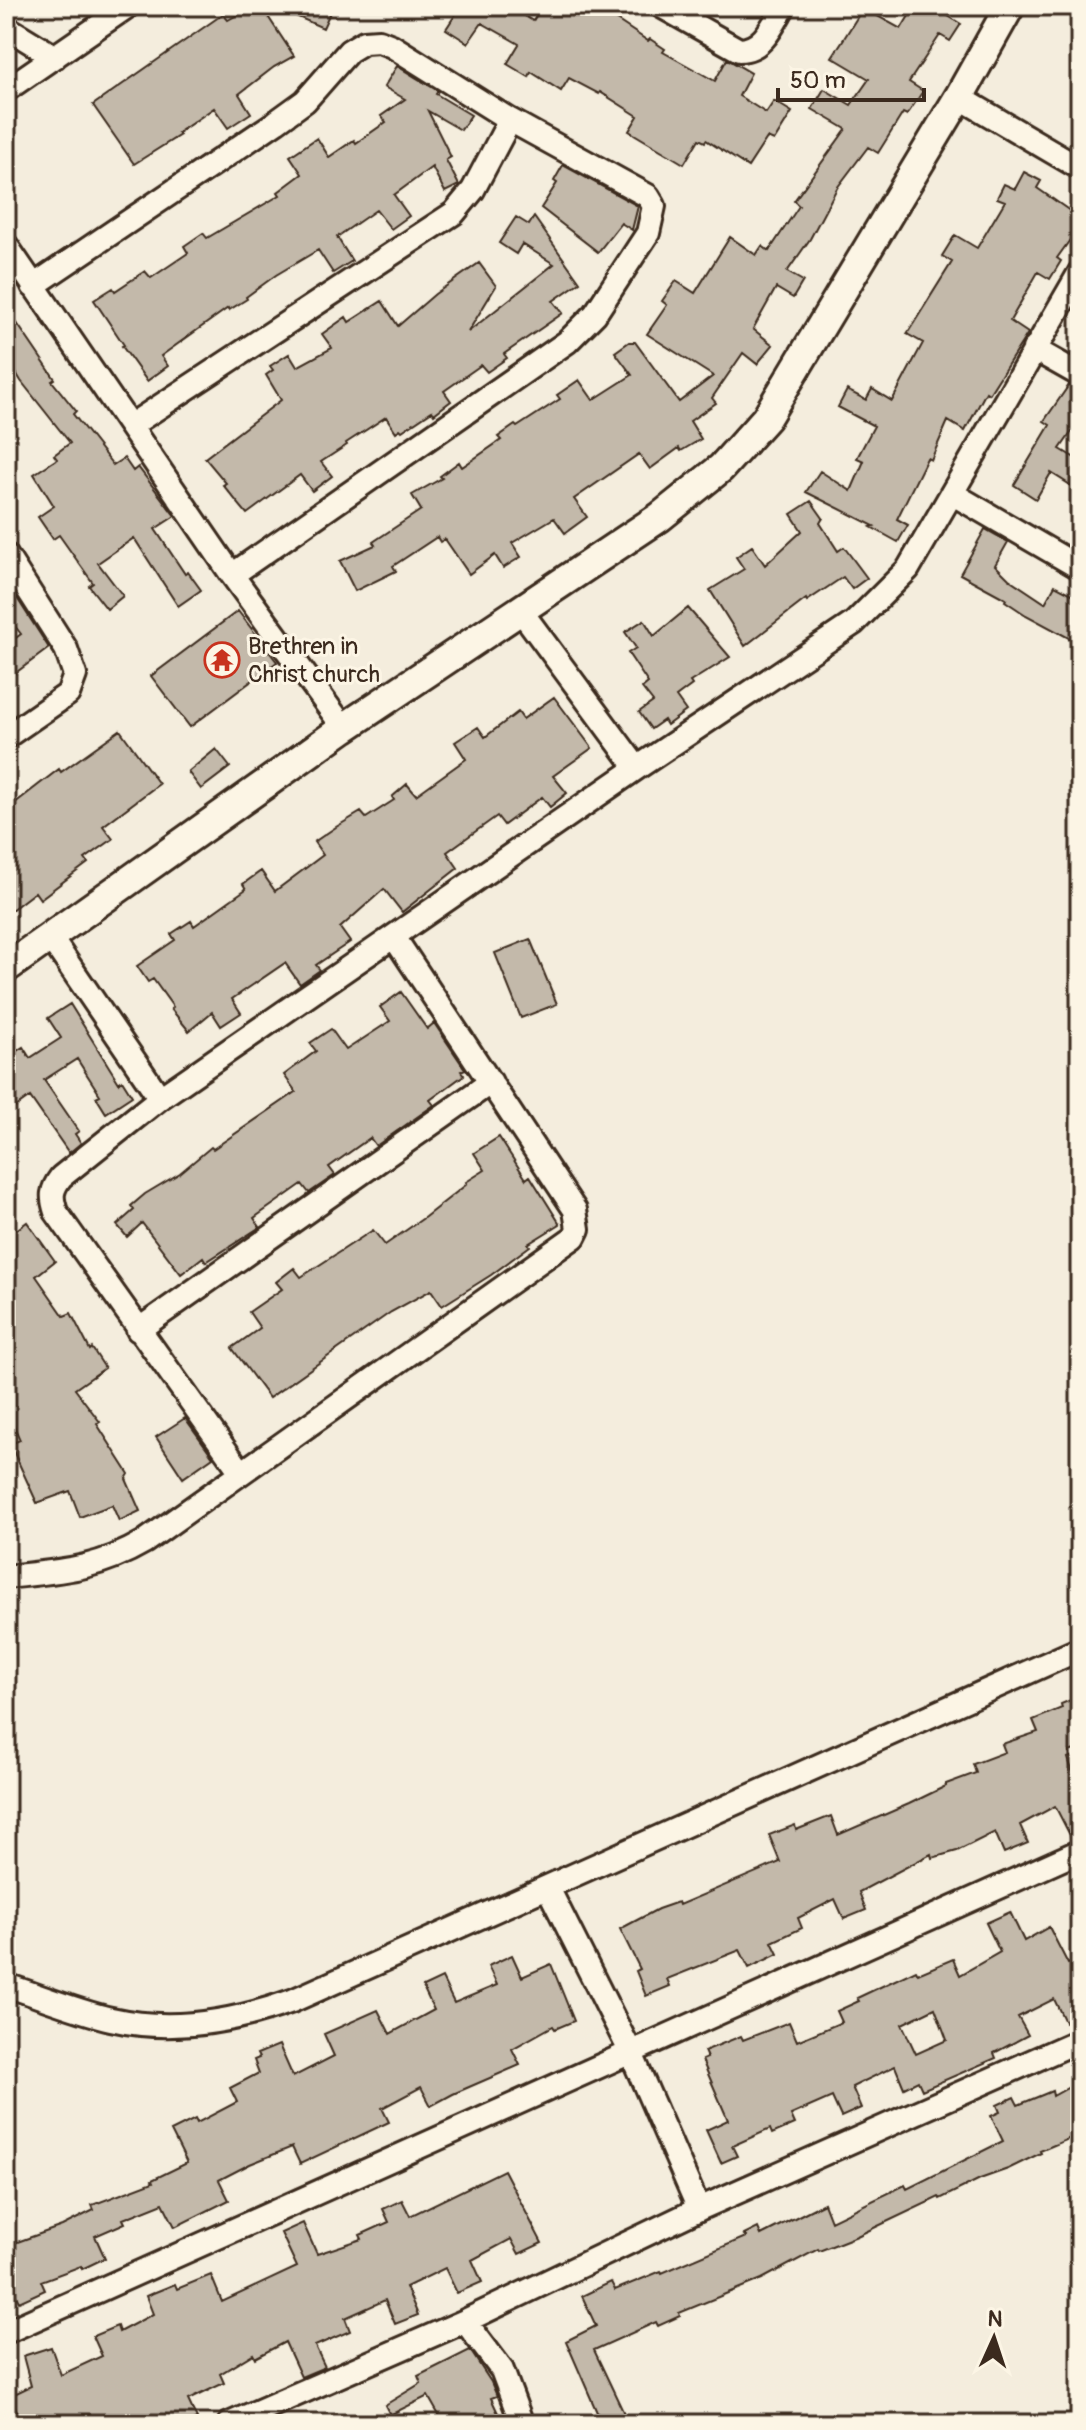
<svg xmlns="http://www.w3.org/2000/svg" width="1086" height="2430" font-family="Pangolin,sans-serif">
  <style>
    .building { fill: #c3b9aa; stroke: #3b2a1e; stroke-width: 2; fill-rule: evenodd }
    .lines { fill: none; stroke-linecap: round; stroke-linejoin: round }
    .minor-casing { stroke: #3b2a1e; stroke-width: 28 }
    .tertiary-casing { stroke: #3b2a1e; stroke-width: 34 }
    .minor { stroke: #fcf5e5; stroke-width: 22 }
    .tertiary { stroke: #fcf5e5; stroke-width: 28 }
    .labels { text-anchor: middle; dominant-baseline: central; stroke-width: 6; stroke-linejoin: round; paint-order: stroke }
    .poi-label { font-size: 24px; fill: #3b2a1e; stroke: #fcf5e5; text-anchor: start }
  </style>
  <rect width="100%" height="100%" fill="#f4eddd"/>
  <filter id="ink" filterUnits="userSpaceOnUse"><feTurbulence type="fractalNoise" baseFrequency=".0125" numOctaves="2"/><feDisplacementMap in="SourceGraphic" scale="16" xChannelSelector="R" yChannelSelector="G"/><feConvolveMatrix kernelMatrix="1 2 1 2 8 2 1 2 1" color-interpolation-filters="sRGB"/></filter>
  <g filter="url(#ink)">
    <path class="building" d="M253,6h8l33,50 -20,11 -35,27 12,19 -23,15 -14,-20 -36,25 2,2 -46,29 -41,-59 130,-91 5,6z
      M273,6h60l-10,22z
      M461,6h47l25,15 9,-15h72l-5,9 39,26 2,-2 15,10 -2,3 52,29 12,-22 24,14 -12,23 27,17 8,-12 18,11 -18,29 -7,-3 -19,29 -42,-27 -1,2 -6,-3 -15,25 -55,-33 9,-15 -38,-24 -1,2 -30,-16 -8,13 -30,-19 -2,5 -22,-13 12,-20 -37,-21 -14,20 -22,-14z
      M915,6h17l29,18 -11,17 -10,-6 -31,47 14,9 -16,24 -4,-2 -25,40 -10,-6 -31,41 -27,51 -23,33 16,9 -10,17 -17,-10 -23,41 20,16 -16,19 -14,-11 -31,45 4,5 -26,18 11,18 -20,12 -2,-3 -29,21 -11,-15 -65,45 13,18 -22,16 -11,-15 -42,25 9,14 -18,11 -8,-13 -26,19 -24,-35 -5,3 -3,-5 -44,29 3,5 -41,20 -15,-30 35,-16 -2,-3 48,-32 -9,-15 30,-17 -2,-2 19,-14 3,5 39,-27 -3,-3 17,-12 2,2 43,-28 -3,-4 22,-15 14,20 39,-25 -17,-23 14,-10h6l44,60 34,-26 -66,-42 20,-29 -5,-4 14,-20 19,12 35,-56 26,18 6,-9 7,5 30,-45 -5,-5 52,-72 -34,-20 12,-20 27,16 18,-26 -37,-22 11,-17 20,-32 38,21z
      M397,66l41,25 -2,3 35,21 -10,15 -33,-19 23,46 -5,3 13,25 -14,7 -13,-25 -38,28 15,21 -18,13 -15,-19 -39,27 15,24 -19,12 -15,-23 -42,25 -30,22 1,2 -18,11 -1,-2 -67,48 7,10 -21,15 -25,-35 2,-1 -30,-45 19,-12 2,3 30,-20 6,7 37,-25 -4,-7 19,-13 4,5 73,-43 -2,-3 24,-18 -12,-18 27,-18 12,19 25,-17 2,3 30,-21 -5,-6 24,-17 -21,-12z
      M563,165l75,41 -6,24 -11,-7 -23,29 -57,-44 16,-25 -3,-2z
      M1024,172l17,9 -4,7 43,30v8l-23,32 4,3 -11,18 -12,-7 -28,49 18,12 -39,61 -3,-2 -21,39 -17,-10 -17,39 -4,-2 -30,61 11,6 -10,17 -27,-15 3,-1 -68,-34 14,-21 31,20 13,-30 -7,-3 17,-32 -36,-19 9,-17 19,10 6,-11 20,12 31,-58 -16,-9 45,-72 -10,-6 13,-21 22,13 28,-47 -8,-3 7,-14 11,5z
      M516,217l13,8 5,-8 46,65 -27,19 10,12 -59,41 3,4 -20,14 -6,-7 -37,26 7,10 -17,13 -2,-3 -30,20 -2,-2 -4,3 -10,-15 -40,26 1,2 -26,17 11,14 -20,15 -12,-16 -53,39 -24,-29 3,-2 -21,-25 76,-58 -15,-25 7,-5 -3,-4 19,-12 8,13 35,-19 -10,-14 24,-17 3,5 33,-21 16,25 37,-32 44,-31 17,23 -28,46 86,-68 -32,-20 -6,10 -17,-11z
      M6,307l49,72 -3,2 24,30 -3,3 40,51 11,-7 9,13 5,-4 37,49 -20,13 30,45 3,-2 13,18 -23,16 -44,-68 -36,25 25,33 -16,13 -18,-23 4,-3 -34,-48 -6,4 -15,-22 16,-11 -20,-32 23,-15 -3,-4 16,-12 -49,-62 -15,-25z
      M1069,385l11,5v30l-20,29 20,12v30l-29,-18 -15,26 -22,-14 36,-60 -6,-4z
      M811,501l12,17 -3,5 18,28 6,-4 23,31 -15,11 -9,-12 -36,24 -1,-2 -61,47 -35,-56 34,-21 -8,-12 16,-11 13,19 37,-34 -11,-17z
      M985,529l23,13 -13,23 14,14 36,24 10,-18 25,13v46l-54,-29 -21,-14 1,-2 -46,-25z
      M6,581l43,67 -43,32v-35l15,-11 -15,-19z
      M688,608l42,49 -40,25 2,3 -16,12 10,14 -19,14 -3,-5 -13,9 -12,-17 14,-10 -11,-14 6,-5 -20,-30 8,-5 -11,-16 19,-12 10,16z
      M238,611l39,51 -87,65 -39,-51z
      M554,697l38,51 -39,28 14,17 -17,14 -8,-10 -38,28 -7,-9 -50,36 11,16 -56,44 -18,-23 -44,39 10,14 -34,23 4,5 -20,14 -15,-21 -53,36 9,14 -20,13 -9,-14 -23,19 -18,-22 2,-2 -20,-28 -5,3 -11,-16 38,-26 -4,-6 20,-13 3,5 52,-37 -3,-5 18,-13 14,20 48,-36 -9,-13 22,-15 25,-15 5,6 28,-18 -2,-3 15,-13 9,11 50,-36 -11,-17 23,-15 7,10 33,-25 5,7z
      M120,730l39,54 -56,42 10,13 -28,20 3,4 -48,36 -5,-7 -29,22v-104l53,-41 2,3z
      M216,749l14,18 -29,22 -13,-17z
      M530,939l27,65 -36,14 -26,-65z
      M401,992l26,37 7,-6 31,46 -4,2 3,4 -34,25 4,5 -58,41 -6,-8 -41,29 6,8 -26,18 -7,-9 -48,34 6,9 -54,35 -3,-5 -22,17 -39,-51 -15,14 -10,-12 17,-15 -3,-4 14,-12 35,-21 31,-26 2,2 83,-57 -12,-17 32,-24 -6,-8 21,-14 15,21 44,-29 -10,-14z
      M70,1004l49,79 3,-3 10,16 -26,17 -10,-16 4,-2 -23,-36 -33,21 35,51 -4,3 6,9 -12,10 -39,-56 -24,17v-56l17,-11 7,11 31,-20 -13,-20z
      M499,1137l27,42 4,-3 30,48 -32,20 2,2 -39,29 -49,31 -11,-16 -40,22 -122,86 -37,-50 28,-20 -11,-16 33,-23 -6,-7 18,-14 7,9 72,-47 12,15 40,-28 42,-33 -1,-2 19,-12 -11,-17z
      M6,1218l10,12 11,-8 28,39 -19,15 28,40 7,-3 19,37 2,-2 13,20 -30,21 25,33 -3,2 32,50 -3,5 14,32 -21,10 -7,-16 -32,12 -10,-26 -33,12 -27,-59 10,-4 -14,-32z
      M185,1418l28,39 -30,21 -27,-41z
      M1080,1696v52l-11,4 2,5 -3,1 12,37v42l-8,2 -17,-33 -35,19 8,18 -24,10 -9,-21 -38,19 -25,7 -1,-4 -72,38 7,18 -22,9 -9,-20 -37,19 4,10 -30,14 6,12 -29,14 -9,-18 -73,29 3,7 -24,10 -10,-25 4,-2 -20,-40 38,-20 20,-7 1,3 101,-43 -11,-27 26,-10 1,5 35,-14 7,19 71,-31 37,-18v-2l30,-11 -3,-9 32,-12 -3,-8 36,-12 -5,-12 29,-12 -1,-4z
      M1010,1912l14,29 25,-14 19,37 12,-5v56l-15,7 -11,-23 -36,18 10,18 -34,18 2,5 -74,32 -4,-9 -14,7 -9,-22 -43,21 9,21 -20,9 -9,-20 -41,18 4,9 -23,10 -2,-5 -38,17 5,10 -16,7 -15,-33 22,-10 -26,-60 5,-2 -3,-7 37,-15 2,4 46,-18 8,19 45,-19 -5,-11 22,-10 -2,-3 59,-28 2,4 35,-15 7,16 40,-23 -14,-29zM935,2008l12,32 -31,14 -14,-30z
      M512,1955l10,22 29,-13 23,57 -19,8 -2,-3 -41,23 8,16 -67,29 -22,12 -10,-19 -39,21 7,14 -89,42 -8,-17 -42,17 -31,16 10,20 -54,27 -12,-24 -40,16 2,4 -30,13 10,22 -23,11 -1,-3 -40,15 4,9 -26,12 -13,-26v-30l56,-20 32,-16 -2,-5 61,-23 -1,-2 35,-17 -16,-32 24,-12 2,4 40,-21 -7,-14 29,-15 -5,-13 5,-2 -2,-4 22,-9 14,32 41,-21 -10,-22 54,-24 12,24 44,-24 -11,-23 19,-9 12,25 43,-18 -9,-19z
      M1080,2081v53l-40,17 1,2 -33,16 -28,10 -40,20 -1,-2 -82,39 -38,15 -1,-2 -56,30 -83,34 1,3 -22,10 -2,-4 -62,28 35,74h-27l-36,-83 30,-15 -14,-30 29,-14 4,8 46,-19 1,2 84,-36 -2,-2 14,-7 3,7 63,-32 7,18 74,-36 2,4 96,-48 -12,-25 9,-4 -3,-7 17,-8 4,8 34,-14 1,5z
      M504,2170l38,73 -23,11 -8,-15 -39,21 10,22 -25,11 -12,-25 -39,19 12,28 -23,9 -10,-24 -40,18 5,13 -35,15 10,21 -24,10 -16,-35 -30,16 -2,-4 -33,20 4,9 -36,17 9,19 -10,5h-19l-3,-7 -14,7h-128l-13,-28 21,-10 -8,-30 28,-9 10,28 41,-19 -9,-20 24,-10 2,6 34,-18 -7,-18 7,-3 22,-9 2,5 34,-14 11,27 75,-35 -16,-34 22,-10 14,31 45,-15 -2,-4 29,-13 -6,-13 19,-9 8,16z
      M470,2350l21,32 6,14 -6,2 12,26h-59l-16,-28 -38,19 -5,-10 36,-22 -3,-7z"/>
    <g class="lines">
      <defs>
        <path id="minor" d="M661,6l78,44c24,0 34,-25 45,-44
          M6,27l49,30
          M6,90l122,-84
          M959,97l121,71
          M6,245l226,330 112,153
          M33,286l243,-164 29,-21 44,-50 15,-9 15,-1 13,5 118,74 138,76 6,10 -6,27 -53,81 -28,28 -335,233
          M1034,349l46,26
          M130,426l324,-213 19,-23 37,-70
          M953,494l127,74
          M6,555l60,94 9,26 -7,19 -62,43
          M521,611l116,157
          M50,937l110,161
          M138,1330l353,-248
          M241,1472l-185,-260c-5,-15 -5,-22 5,-35l99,-79 477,-330 217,-145 54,-54 172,-297
          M6,1577c54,-6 90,-7 138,-35l430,-305 4,-8 -3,-19 -181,-273
          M548,1888l82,163 69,158
          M6,1985c34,11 70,26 105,34 61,14 123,3 181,-18l788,-352
          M465,2321l37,49 20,54
          M6,2332l1074,-481
          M229,2424l236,-103 234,-112 381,-169"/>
        <path id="tertiary" d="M6,968l338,-240 316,-211 61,-49 45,-50 193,-321 51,-91"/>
      </defs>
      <use href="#minor" class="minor-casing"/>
      <use href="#tertiary" class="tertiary-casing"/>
      <use href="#minor" class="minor"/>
      <use href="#tertiary" class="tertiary"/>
    </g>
  </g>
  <defs>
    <symbol id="temple-ring" viewBox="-11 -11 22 22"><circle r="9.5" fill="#fcf5e5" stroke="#c8321e" stroke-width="1.5"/><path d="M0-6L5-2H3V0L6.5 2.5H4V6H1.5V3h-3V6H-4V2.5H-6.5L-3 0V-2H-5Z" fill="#c8321e"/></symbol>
  </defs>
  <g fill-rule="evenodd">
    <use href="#temple-ring" x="202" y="640" width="40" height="40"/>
  </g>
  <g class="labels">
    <g class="poi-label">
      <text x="248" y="646">Brethren in<tspan x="248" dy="28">Christ church</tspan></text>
    </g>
  </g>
  <rect width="1086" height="2430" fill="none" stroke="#fcf5e5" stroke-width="32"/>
  <rect x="16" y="16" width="1054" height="2398" fill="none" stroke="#3b2a1e" stroke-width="3" filter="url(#ink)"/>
  <g transform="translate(994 2338) rotate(3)" stroke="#fcf5e5" stroke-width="6" paint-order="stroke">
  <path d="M0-6L14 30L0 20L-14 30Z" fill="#3b2a1e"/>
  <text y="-12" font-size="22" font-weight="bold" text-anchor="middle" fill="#3b2a1e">N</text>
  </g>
  <path d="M778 88v12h146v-12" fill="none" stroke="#3b2a1e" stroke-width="4"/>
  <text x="790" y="88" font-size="24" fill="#3b2a1e" stroke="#fcf5e5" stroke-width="6" paint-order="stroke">50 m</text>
</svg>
